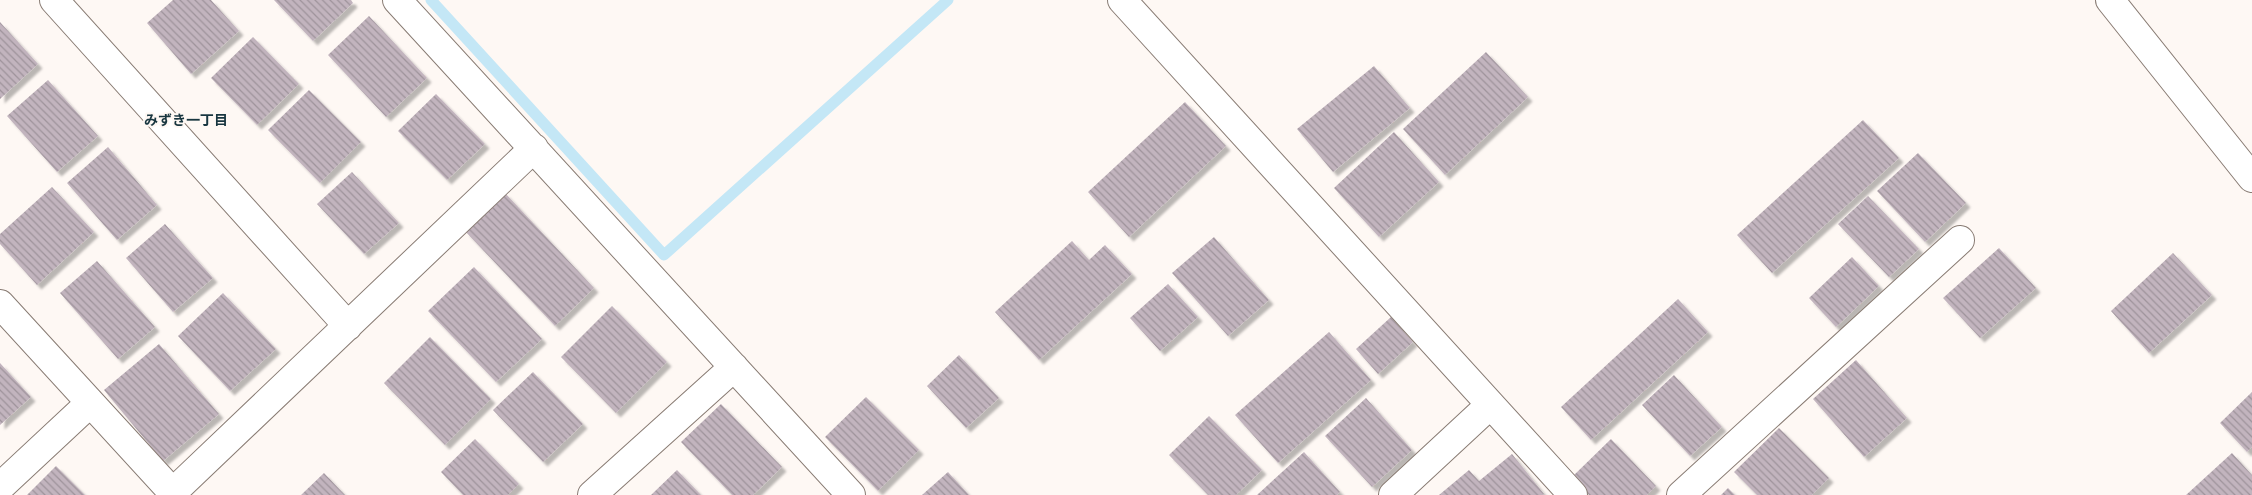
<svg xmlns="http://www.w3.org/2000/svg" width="2252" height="495" font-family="Inter,'Noto Sans JP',sans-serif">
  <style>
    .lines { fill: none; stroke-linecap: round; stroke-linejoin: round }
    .stream { stroke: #c4e7f6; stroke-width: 11 }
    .building { fill: url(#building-back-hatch); filter: url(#shadow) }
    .minor-casing { stroke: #887b73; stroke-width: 30 }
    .minor { stroke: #fff; stroke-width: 28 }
    .labels { text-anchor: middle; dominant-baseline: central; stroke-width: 4; stroke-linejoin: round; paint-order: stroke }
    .neighbourhood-label { font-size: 14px; font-weight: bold; fill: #183640; stroke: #fef8f4 }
  </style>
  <defs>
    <pattern id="building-back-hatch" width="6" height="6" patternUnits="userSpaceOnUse" patternTransform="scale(1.25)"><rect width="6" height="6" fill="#c2b4be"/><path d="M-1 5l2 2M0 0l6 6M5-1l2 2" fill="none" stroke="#9e939b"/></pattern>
    <filter id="shadow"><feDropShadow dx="4.5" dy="4.5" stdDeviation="1" flood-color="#0004"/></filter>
  </defs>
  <rect width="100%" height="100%" fill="#fef8f4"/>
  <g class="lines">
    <path class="stream" d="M431,0l233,255 284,-255"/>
  </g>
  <path class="building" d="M173,0h38l28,31 -48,43 -44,-51z
    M274,0h77l2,3 -40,38z
    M369,16l58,62 -41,39 -58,-62z
    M0,22l38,42 -38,35z
    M253,37l46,47 -42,41 -46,-47z
    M1486,52l42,45 -83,78 -42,-46z
    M1374,66l36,42 -77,64 -36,-43z
    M48,80l50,56 -41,36 -50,-56z
    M309,90l52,52 -41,41 -52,-53z
    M436,94l49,50 -38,36 -49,-49z
    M1185,102l41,44 -97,91 -41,-45z
    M1863,120l36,38 -127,115 -35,-38z
    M1394,132l45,50 -60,55 -45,-49z
    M108,147l49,58 -40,35 -50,-57z
    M1918,153l48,50 -41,39 -48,-51z
    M352,172l47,51 -35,31 -47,-50z
    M52,187l42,45 -57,53 -37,-41v-10z
    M505,193l89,95 -39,38 -90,-95z
    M1868,196l51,53 -30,28 -51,-53z
    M165,224l48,54 -40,34 -47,-54z
    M1214,237l55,63 -41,36 -56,-63z
    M1072,241l17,19 16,-15 27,29 -93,86 -44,-48z
    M1999,248l37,40 -56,50 -37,-40z
    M2173,253l39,42 -63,58 -38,-42z
    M1852,257l27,29 -43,41 -27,-29z
    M97,261l58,66 -37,32 -58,-66z
    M474,267l68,72 -46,43 -68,-71z
    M1168,284l30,33 -38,34 -30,-33z
    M223,293l53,56 -46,42 -52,-55z
    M1678,299l30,33 -117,108 -30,-33z
    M612,306l55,56 -51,51 -55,-56z
    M1391,317l22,25 -35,32 -22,-25z
    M1329,332l42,48 -93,83 -43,-48z
    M430,337l61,62 -46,46 -61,-62z
    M159,344l60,70 -56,47 -59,-71z
    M959,355l40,43 -33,30 -39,-42z
    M1856,360l51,58 -43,39 -51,-58z
    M0,363l31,34 -31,28z
    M533,372l50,52 -40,38 -50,-52z
    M1674,375l48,52 -32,29 -48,-51z
    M2252,392v55l-5,5 -27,-29z
    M866,397l53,53 -41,41 -53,-54z
    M1366,398l46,52 -40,37 -47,-51z
    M721,404l61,63 -29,28h-21l-51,-53z
    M1209,416l53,54 -26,25h-28l-39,-40z
    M1779,428l50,50 -17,17h-55l-23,-23z
    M475,439l44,45 -11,11h-45l-22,-23z
    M1611,439l45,47 -9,9h-58l-17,-18z
    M1304,452l36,40 -3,3h-80z
    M2232,453l20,22v20h-66z
    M1512,454l32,40 -1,1h-104l30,-25 10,11z
    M56,466l29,29h-58z
    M677,470l24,25h-50z
    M948,472l21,23h-47z
    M324,473l21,22h-44z
    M1728,488l7,7h-14z"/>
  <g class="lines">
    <defs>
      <path id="minor" d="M54,0l294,326
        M397,0l454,495
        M1122,0l451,495
        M2110,0l142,178
        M0,304l175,191
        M0,487l90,-84
        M170,495l364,-347
        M592,495l142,-128
        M1393,495l97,-90
        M1681,495l279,-255"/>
    </defs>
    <use href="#minor" class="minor-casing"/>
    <use href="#minor" class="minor"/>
  </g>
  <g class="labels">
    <g class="neighbourhood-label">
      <text x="186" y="119">みずき一丁目</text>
    </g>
  </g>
</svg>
